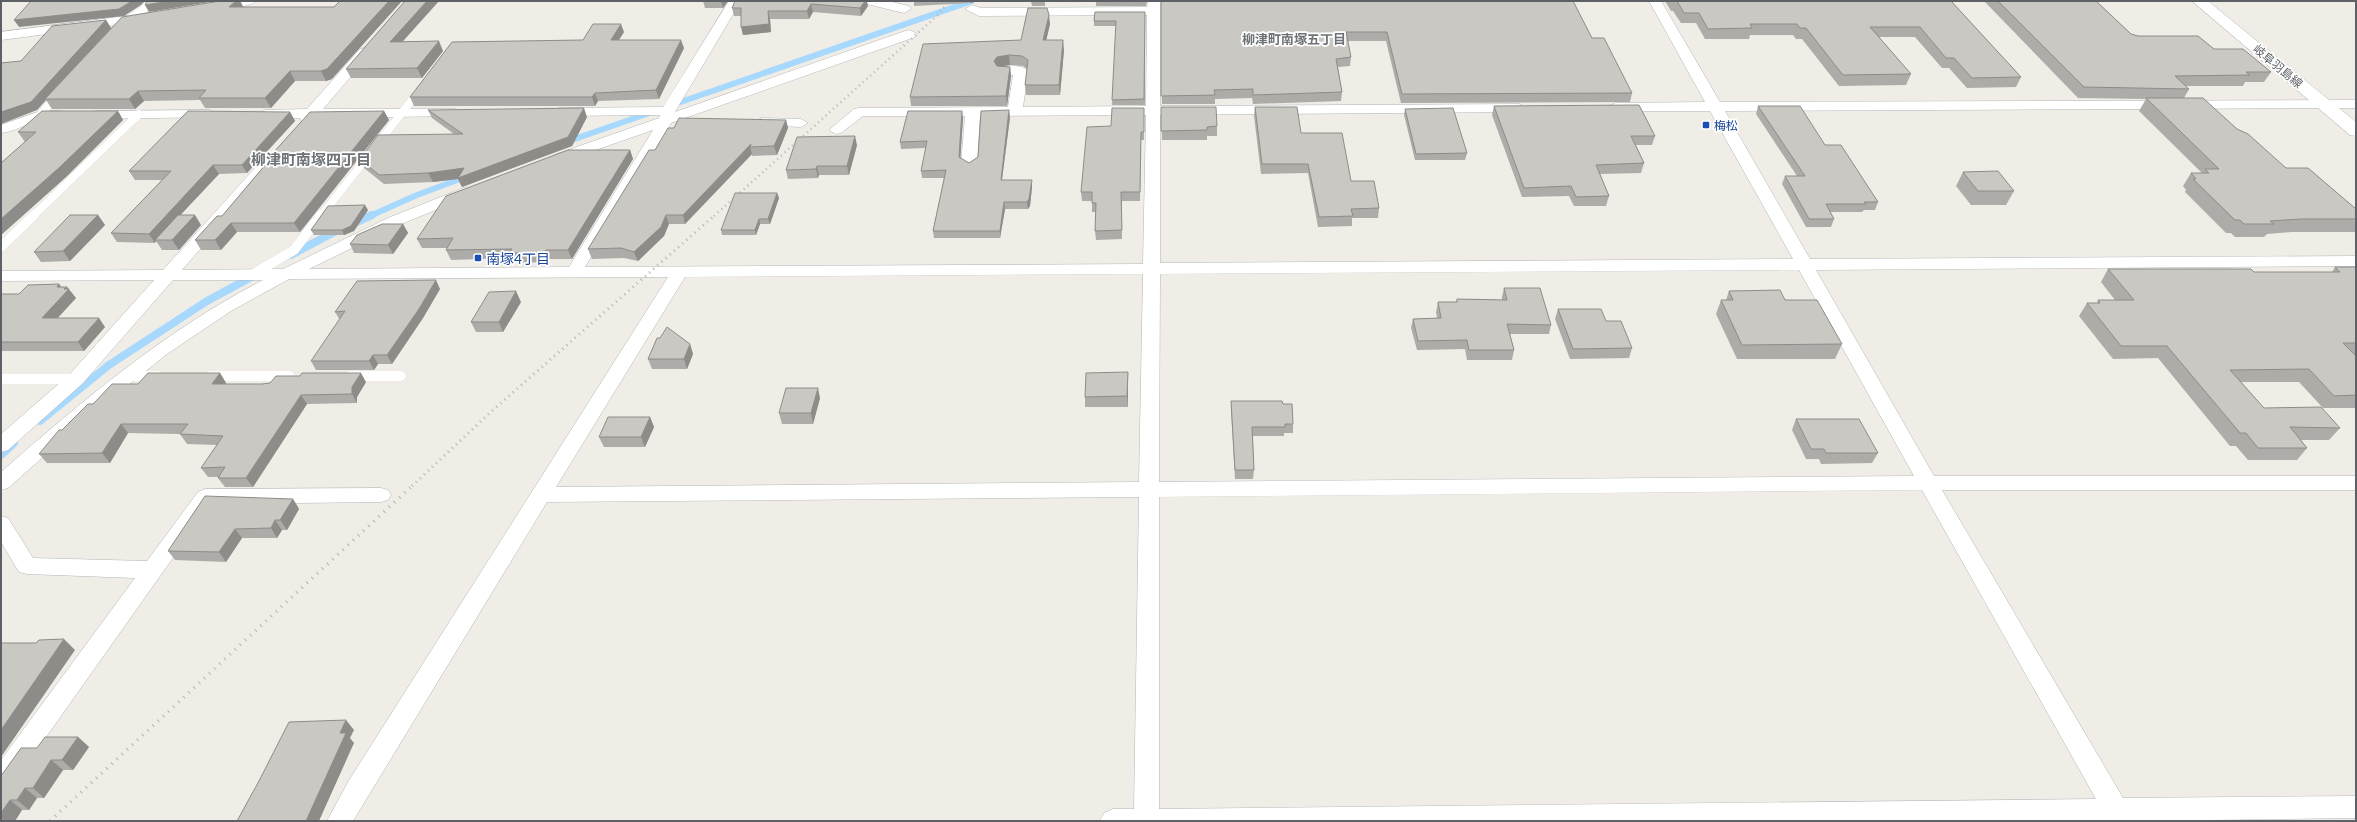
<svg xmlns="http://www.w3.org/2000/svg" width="2357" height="822" font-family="Lato,'Noto Sans JP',sans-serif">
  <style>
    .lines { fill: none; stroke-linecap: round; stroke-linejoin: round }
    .stream-far1 { stroke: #a7d8fe; stroke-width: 6 }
    .stream { stroke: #a7d8fe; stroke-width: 8 }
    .lane-far1-casing { stroke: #b3b6ba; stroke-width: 8 }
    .lane-casing { stroke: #b3b6ba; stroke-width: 10 }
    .street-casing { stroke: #b3b6ba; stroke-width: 1 }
    .secondary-casing { stroke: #b4b8bd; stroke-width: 1 }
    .lane-far1 { stroke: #fff; stroke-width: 8 }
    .lane { stroke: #fff; stroke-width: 10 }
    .street { fill: #fff; fill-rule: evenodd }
    .secondary { fill: #fff; fill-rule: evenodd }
    .rail-far2 { stroke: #b4b5b6; stroke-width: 2.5; stroke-dasharray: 1 4; stroke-linecap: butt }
    .rail-far1 { stroke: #b4b5b6; stroke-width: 3; stroke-dasharray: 1 4.5; stroke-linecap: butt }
    .rail { stroke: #b4b5b6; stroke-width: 3.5; stroke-dasharray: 1 6; stroke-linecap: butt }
    .wall { fill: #aeaca8 }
    .shaded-wall { fill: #8d8c88 }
    .building { fill: #cac8c3; stroke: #8d8c88 }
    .transit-dot { fill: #1a4fb4; stroke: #fff; stroke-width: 1.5 }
    .labels { text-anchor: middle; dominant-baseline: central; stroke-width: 3.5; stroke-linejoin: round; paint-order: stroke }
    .far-street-label { font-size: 12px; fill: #5d6166; stroke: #fff }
    .far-transit-label { font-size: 12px; fill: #164399; stroke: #fff; text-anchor: start }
    .far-neighbourhood-label { font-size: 13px; font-weight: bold; fill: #6e7378; stroke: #fff }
    .transit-label { font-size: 14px; fill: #164399; stroke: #fff; text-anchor: start }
    .neighbourhood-label { font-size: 15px; font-weight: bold; fill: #6e7378; stroke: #fff }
  </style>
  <rect width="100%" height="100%" fill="#efede6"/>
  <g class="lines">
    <path class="stream-far1" d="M672,105l300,-104
      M566,142l86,-30
      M370,216l47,-21 51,-19"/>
    <path class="stream" d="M352,224l20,-9
      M291,255l45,-24
      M40,421l69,-56 98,-64 48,-26
      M1,455l13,-12"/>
    <defs>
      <path id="lane-far1" d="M125,22l19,-13 7,-8
        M40,115l17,-19
        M33,216l106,-102
        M321,216l98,-125"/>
      <path id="lane" d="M1,247l33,-32
        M255,273l39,-23 27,-35
        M126,376h32
        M210,376h80
        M350,376h51
        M1,379h75"/>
      <path id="street" d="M224,1h32c-4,6 -42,11 -46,5l1,-3z
        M729,1h12l-66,111 230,-81 5,-1 7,4 -2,3 -244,86 -86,144 558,-3 3,-149 -166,1 -3,48 -8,5 -8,-5 4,-48h-102l-22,17 -5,1 -7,-4 25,-21 5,-1 149,-1 5,-32 -15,-1 -2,-3 2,-3c8,-2 25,-4 30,3l-5,36 123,-1 1,-91 -168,1 -14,-7 7,-4 9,3 166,-1 1,-6h12v105l359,-2 7,4 -7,4 -359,3v148l633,-4 -83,-148h-95l-7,-4 7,-4 90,-1 -56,-101h12l59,101 636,-2v8l-631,3 85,148 546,-3v10l-540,4 118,206h422v14h-414l181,308 233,-2v22l-222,3h-1034l4,-8 9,-4h21l5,-312 -592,5 -194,319h-26l21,-39 320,-505 -379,2 -58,32 -64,43 -81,65 -78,69 -7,2v-18c82,-72 165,-142 262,-192h-90l-90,103 -75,67 -7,2v-18l68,-59 85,-95 -153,1v-10l162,-1 101,-112h10l3,3 -3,3 -92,106 101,-1 105,-51 78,-31 6,2 2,3 -2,3 -73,30 -90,44 260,-2 84,-137 -89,31 -5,2 -8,-5 3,-3 105,-37 1,-3 -101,1 -7,-4 7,-4 104,-1zM1799,270l115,206 -755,6 1,-208zM1143,274l-4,208 -583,5 129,-210zM1922,490l174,309 -937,10v-312z
        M866,1h22l21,5 2,3 -7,4 -37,-9z
        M142,14l7,4 -2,3 -146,19v-8z
        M365,48l7,4 -49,57h131l5,1 2,3 -2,3 -143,2 -9,5 -5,-1 -2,-4h-35l-7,-4 7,-4 42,-1 53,-60z
        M210,110l7,4 -2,3 -120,2 -7,-4 7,-4z
        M40,111h22l7,4c-5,8 -18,3 -26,4 -15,3 -27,13 -42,14v-8z
        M762,118l39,1 7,4 -7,4 -44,-2 -2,-3z
        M381,488l7,2 3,5 -3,5 -7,2 -170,2 -201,284 -9,3v-31l134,-182 -108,-4 -8,-2 -18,-30v-26l7,2 25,40 114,3 51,-69 7,-3z"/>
      <path id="secondary" d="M2192,1h16l148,121v14l-6,-1z"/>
    </defs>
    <use href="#lane-far1" class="lane-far1-casing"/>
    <use href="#lane" class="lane-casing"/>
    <use href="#street" class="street-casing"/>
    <use href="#secondary" class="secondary-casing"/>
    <use href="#lane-far1" class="lane-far1"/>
    <use href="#lane" class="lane"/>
    <use href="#street" class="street"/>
    <use href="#secondary" class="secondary"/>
    <path class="rail-far2" d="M714,216l224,-201 11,-14"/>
    <path class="rail-far1" d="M412,486l81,-76 222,-195"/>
    <path class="rail" d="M50,821l363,-336"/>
  </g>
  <path class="wall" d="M221,1h19l3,6 89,72 -6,2h-31l-24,27h-66l-5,-8 -56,1 -9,8h-83l-6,-9 -9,10 -16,-49 85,-41 5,8z
    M439,1l-36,40 40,10 -21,27h-71l-5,-9z
    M703,1h25l-5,7h-18z
    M735,1l133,5 -7,10 -48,-4 -4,7h-39l1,13 -28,3 -2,-19h-7l-2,-8z
    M914,1h63l-6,2 -57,3z
    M1031,1h14v5h-13z
    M1096,1h51l-1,5h-50z
    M1161,1l431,37 40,55 -2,9 -229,1 -15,-62h-38l3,16 -1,9 -12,1 4,25 -1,9 -88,3 -1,-6 -37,1v5h-53z
    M1665,1h286l70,76 -5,10 -49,1 -18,-20h-7l-27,-31h-36l32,37 -5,11 -67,1 -37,-47h-6l-3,-4h-43l-1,4h-44l-9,-16h-15l-8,-12h-2z
    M1984,1h112l35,33 7,2 76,13 57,23 -7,10h-19l-2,4h-57l3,3 -5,9 53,31 49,39 70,41v23h-65l-24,2 -3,3h-29l-4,-4h-5l-41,-41 1,-2 -3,-4 8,-13h11l-63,-62 7,-12 -68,-1z
    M2106,1h65v1h-63z
    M1145,12v93h-33l4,-79h-22v-5z
    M1050,24l-4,16 18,10 -4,45h-34l-1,-10 2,-16 -4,-3 -13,-1 -10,1 10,1 1,9 -4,30h-96l-1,-9 111,-57z
    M624,32l-5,8 65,8 -25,51 -61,2 -3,5h-181l-4,-9 173,-57z
    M1494,106l161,30 -3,9h-16l8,18 -3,10 -41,1 9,22 -3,10h-32l-5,-10 -47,1 -30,-82z
    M1758,106l67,39 53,57 -3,8h-11l-2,2h-32l4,7 -3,8h-25l-24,-43 3,-8h12l-41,-62z
    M1161,107l56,19v10h-10v4h-45z
    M1255,107l46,26 78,75 -1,10h-26v8l-34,1 -10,-54 -47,1 -7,-58z
    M1144,108v32h-3l-1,61h-18v38l-26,1 -1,-9 1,-19h-4v-11h-10l-1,-9 30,-66z
    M1405,109l62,44 -2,7h-50l-11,-45z
    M428,110l159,7 -15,29 -110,41 -4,-8 -25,3 -49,2 -20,-16 -4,-9 94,-25 -22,-16z
    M118,111l5,9 -57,57 -65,58v-72l24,-21 -7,-10z
    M384,111l5,9 -89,112h-63l-16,18h-20l-6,-10 27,-24 42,-50 -1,-2z
    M290,112l5,9 -48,52 -28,1 -39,41 21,10 -22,25h-17l-6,-9 -1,2 -38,-1 -6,-9 51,-53h-27l-6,-9z
    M1010,117l-8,63h30v7l-2,19 -2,3h-23l-5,29h-66l-1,-7 11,-53h-22l-1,-7 5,-23 -25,1 -1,-7 63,-24 -3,40 9,5 9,-6z
    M786,120l2,8 -11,27 -25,1v-2l-67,70h-16l-5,12 -26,25 -14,-3 -32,1 -4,-10 67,-99 19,-22z
    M857,145l-8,30h-30l-1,3 -30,1 -2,-9z
    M630,150l3,9 -61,100h-23l-1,3 -35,1 -2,-5 -60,2 -5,-10 2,-2h-26l-5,-9z
    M1963,172l51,19 -8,14h-35l-15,-19z
    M777,193l2,5 -9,26h-10l-4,11h-34l-1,-5z
    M368,210l-14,21 -10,4h-30l-3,-5z
    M98,215l7,10 -35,36 -29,1 -7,-10z
    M403,224l5,9 -15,21 -39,-1 -4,-9z
    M2335,267h21v141h-33l-24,-26h-58l23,26 76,20 -11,12h-28l6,8 -10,12h-49l-12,-14h-6l-72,-88 -45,1 -34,-43 8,-13h10l1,-3h17l-14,-18 7,-13 146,3h78z
    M59,284l2,3h6l9,11 -18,20 47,9 -21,24h-83v-57h18z
    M1504,288l47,37 -2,9h-39l4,16 -2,10h-45l-2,-11 -48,1 -6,-22 2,-9 24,-1 -1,-6 2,-10h18l1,-3 45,1v-3z
    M440,289l-17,29 -31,46h-14l-4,6h-58l-5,-9 29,-41 -5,-8z
    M1729,291l56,9 57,44 -7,15h-98l-21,-45 5,-14h5z
    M521,302l-18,30h-27l-5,-10z
    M1558,309l48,12 26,27 -3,10 -59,1 -15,-40z
    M690,344l3,10 -6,15h-35l-4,-10z
    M1128,372v35h-43v-10z
    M220,373l6,10 -1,1h37l104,-2 -9,15v6l-50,1 -54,83h-28l-7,-9v-1h-10l-7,-9 16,-23 -30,-1 -7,-10 -52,-1 -18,30h-63l-8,-9 23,-24 31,-26 45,-20z
    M820,398l-7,26h-31l-3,-11z
    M1231,401l52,3 10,20v9h-9v3h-31l1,34 -1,9h-18l-4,-69z
    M650,417l4,10 -9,20h-41l-5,-10z
    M1796,419l82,34 -6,10 -51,1 -2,-5h-13l-14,-29z
    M293,499l6,10 -12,21h-5l-5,8h-35l-16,24 -51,-2 -7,-9z
    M78,737l11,10 -16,23h-10l-19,28h-7l-8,12h-7l-7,11h-14v-45l36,-28z"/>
  <path class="shaded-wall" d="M132,1h13l-4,4 -17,11 -105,11 -5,-7z
    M169,1h47l-67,11 -4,-7z
    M236,1h4l4,7 -15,-1z
    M389,1h13l-70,78 -6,2 -5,-10z
    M427,1h12l-45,50 -4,-9z
    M721,1h7l-5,7z
    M865,1h2l1,5 -7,10 -1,-8z
    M971,1h6l-6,2z
    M811,4l2,8 -4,7 -2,-8z
    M768,11l2,8 1,13 -28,3 -2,-8z
    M1049,15l1,9 -6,26 -1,-10z
    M106,20l5,8 -66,71 1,1 -9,10 -36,14v-12z
    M621,24l3,8 -11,17 -2,-9z
    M681,40l3,8 -25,51 -3,-9z
    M1063,40l1,10 -4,45 -1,-10z
    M439,41l4,10 -21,27 -5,-10z
    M1009,55l1,10 -12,2 -3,3 -1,-9 3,-4z
    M1010,67l1,9 -4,30 -1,-10z
    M290,71l5,10 -24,27 -6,-10z
    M138,91l6,10 -9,8 -6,-10z
    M595,93l3,8 -3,5 -3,-9z
    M584,108l3,9 -15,29 -110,41 -4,-8 -25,3 -5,-9z
    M1009,110l1,7 -9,70v-7z
    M118,111l5,9 -57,57 -65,58v-16z
    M384,111l5,9 -89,112 -6,-9z
    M962,111l1,7 -3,46 -1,-7z
    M290,112l5,9 -48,52 -5,-8z
    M786,120l2,8 -11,27 -3,-9z
    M855,136l2,9 -8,30 -2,-9z
    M751,144l-1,3 2,7 -67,70 -2,-9z
    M630,150l3,9 -61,100 -4,-9z
    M213,165l6,9 -62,66h-2l1,1 -1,2 -6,-9z
    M817,166l2,9 -1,3 -2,-9z
    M1032,180v7l-2,19 -2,3 -1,-7z
    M777,193l2,5 -9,26 -2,-5z
    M1004,202l1,7 -5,29v-7z
    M365,205l3,5 -14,21 -10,4 -2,-5z
    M98,215l7,10 -35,36 -7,-10z
    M195,215l6,10 -22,25 -7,-10z
    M666,215l3,9 -5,12 -26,25 -4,-9z
    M759,219l1,5 -4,11 -1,-5z
    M231,223l6,9 -16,18 -6,-10z
    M403,224l5,9 -15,21 -5,-9z
    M546,250l3,9 -1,3 -4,-9z
    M436,280l4,9 -17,29 -31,46 -5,-9z
    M59,284l7,9 -2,-4 3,-2 9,11 -27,29 -7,-9 15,-31z
    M516,291l5,11 -18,30 -4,-10z
    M99,318l6,9 -21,24 -6,-9z
    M690,344l3,10 -6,15 -3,-10z
    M373,355l5,9 -4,6 -5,-9z
    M1128,372v35l-1,-11z
    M220,373l6,10 -8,11 -6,-10z
    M361,373l5,9 -9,15v6l-5,-9v-7z
    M818,388l2,10 -7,26 -2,-11z
    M301,395l6,9 -54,83 -7,-9z
    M650,417l4,10 -9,20 -4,-10z
    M121,424l7,9 -18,30 -8,-10z
    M293,499l6,10 -12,21 -7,-10z
    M275,520l7,10 -5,8 -6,-10z
    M235,529l7,9 -16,24 -7,-10z
    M64,639l11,11 -74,107v-27z
    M346,720l8,10 -4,8 4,5 -35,78h-13l34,-88z
    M78,737l11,10 -16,23 -11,-10z
    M51,760l12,10 -19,28 -11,-10z
    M25,788l12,10 -8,12 -12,-10z
    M10,800l12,10 -7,11h-10l-4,-3v-5z"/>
  <path class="building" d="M31,1h101l-13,8 -105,11z
    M147,1h22l-24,4z
    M220,1h16l-7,6h105l6,-6h49l-62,68 -6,2h-31l-25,27h-66l7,-8 -68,1 -9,8h-84l77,-82z
    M405,1h22l-37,41 49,-1 -22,27 -71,1z
    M735,1h130l-5,7 -49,-4 -4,7h-39l1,13 -28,3v-19h-9z
    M1161,1h412l19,37h12l28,55 -230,1 -15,-62h-41l5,25 -15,2 6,33 -89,3v-6l-39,1 1,5 -54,1z
    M1677,1h274l70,76 -49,1 -18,-20h-8l-26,-31h-50l41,47 -68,1 -37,-47h-6l-3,-4h-47l2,4 -44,1 -9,-16h-15z
    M1998,1h98l35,33 7,2h60l16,13h29l28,23h-25l4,3 -75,1 14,13 -105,-2z
    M1028,8h19l2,7 -6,25h20l-4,45h-34l3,-25 -6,-4 -13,-1 -12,2 -3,4 3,5 13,1 -4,29 -96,1 13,-53 98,-4z
    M1095,12h50l-1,87 -32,1 4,-79h-22z
    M106,20l-75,82 -30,10v-49l20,-2 31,-35z
    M593,24h28l-10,16h70l-25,50 -61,3 -3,4h-182l42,-55 131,-2z
    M2146,98h57l34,31 11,5 38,34h22l48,41v10h-55l-31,2 4,3h-30l-4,-4h-5l-42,-41h3l-5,-6h18l-4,-4h14z
    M1639,105l16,31h-24l13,27 -48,2 13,31 -33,1 -5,-11 -47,2 -30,-82z
    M1758,106h42l25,39h16l37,57h-14l2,2h-40l8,15h-25l-24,-43h20z
    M1161,107h55l1,19 -10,1v3l-46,1z
    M1255,107h42l4,26h41l9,48h23l5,27 -28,1 2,7 -34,1 -11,-53h-46z
    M584,108l-16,29 -110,41 6,-10 -36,5 -49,2 -19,-16 18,-24 85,-1 -35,-24z
    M1112,108h32v24h-3l-1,60h-19l1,38 -27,1 1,-28h-4v-11h-11l6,-65 24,-1z
    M1453,108l14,45 -51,1 -11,-45z
    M1009,110l-8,70h31l-3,19 -2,3h-23l-4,29h-67l13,-61 -25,1 6,-30 -27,1 8,-31h54l-3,46 10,6 9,-6 3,-46z
    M42,111h76l-58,56 -59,52v-56l35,-31h-18z
    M188,111l102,1 -48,53h-29l-64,69 -38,-1 60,-62h-42z
    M384,111l-90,112h-63l-16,17h-20l22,-24h5l44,-52h-3l47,-52z
    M679,118l107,2 -12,26 -24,1 1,-3 -68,71h-17l-5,12 -27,25 -13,-4 -33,1 61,-99h6l13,-22h6z
    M855,136l-8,30h-30l-1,3 -30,1 11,-33z
    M568,150h62l-62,100h-22l-2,3h-35l3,-4 -66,1 7,-12 -36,1 29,-43z
    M1998,171l16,20h-36l-15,-19z
    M735,193h42l-9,26h-9l-4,11h-34z
    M365,205l-14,21 -9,4h-31l17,-24z
    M70,215h28l-35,36 -29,1z
    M178,215h17l-23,25h-17z
    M382,224h21l-15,21 -38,-1 7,-9z
    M2335,267h21v76h-13l13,13v39l-22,1 -25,-27 -79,1 34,38 57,-1 19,21 -50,-1 17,21h-49l-12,-15h-6l-73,-87h-46l-34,-43h13l-2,-3h36l-26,-31h143l3,3h86z
    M436,280l-17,29 -32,46h-14l-4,6h-58l34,-50 -10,1 22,-31z
    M59,284l-2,3h10l-3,2h5l-27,29h57l-21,24h-77v-48h18l9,-9z
    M1504,288h36l11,37 -44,-1 7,26h-45l-2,-10 -49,1 -5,-22 28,-1 -3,-16h19v-3l50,1z
    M1780,290l5,10h32l25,44 -100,1 -21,-45h12l-4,-9z
    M516,291l-17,31h-28l18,-30z
    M1558,309h43l5,12h15l11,27 -59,1z
    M667,327l23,17 -6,15h-36l9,-21h3z
    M1128,372l-1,24 -42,1 1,-24z
    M148,373h72l-8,11h50l8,-1 6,-7h24l2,-3h59l-9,14v7l-51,1 -55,83h-28l7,-11 -24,1 22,-32 -43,-2 8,-10h-67l-19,29 -63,1 20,-24h3l26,-26h5l19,-20h26z
    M786,388h32l-7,25h-32z
    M1231,401h51l1,3h9l1,20h-8v3h-33l2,43h-19z
    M608,417h42l-9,20h-42z
    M1796,419h63l19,34h-52l-2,-4h-13z
    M205,496l88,3 -13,21h-5l-4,8 -36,1 -16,23 -51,-1z
    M64,639l-63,91v-87h35l3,-3z
    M346,720l-6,13h6l-40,88h-69l22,-40 30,-59z
    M45,737h33l-16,23h-11l-18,28h-8l-8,12h-7l-9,13v-37l20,-28h16z"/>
  <g class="transit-dot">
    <rect x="1702" y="121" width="8" height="8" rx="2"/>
    <rect x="474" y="254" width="8" height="8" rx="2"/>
  </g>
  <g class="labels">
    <g class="far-street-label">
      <text transform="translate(2278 66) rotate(40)">岐阜羽島線</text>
    </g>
    <g class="far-transit-label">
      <text x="1714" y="125">梅松</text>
    </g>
    <g class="far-neighbourhood-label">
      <text x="1294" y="39">柳津町南塚五丁目</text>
    </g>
    <g class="transit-label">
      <text x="486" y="258">南塚4丁目</text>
    </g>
    <g class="neighbourhood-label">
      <text x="311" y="159">柳津町南塚四丁目</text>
    </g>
  </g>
  <rect width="2357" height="822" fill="none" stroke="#5d6166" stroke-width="4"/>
</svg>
